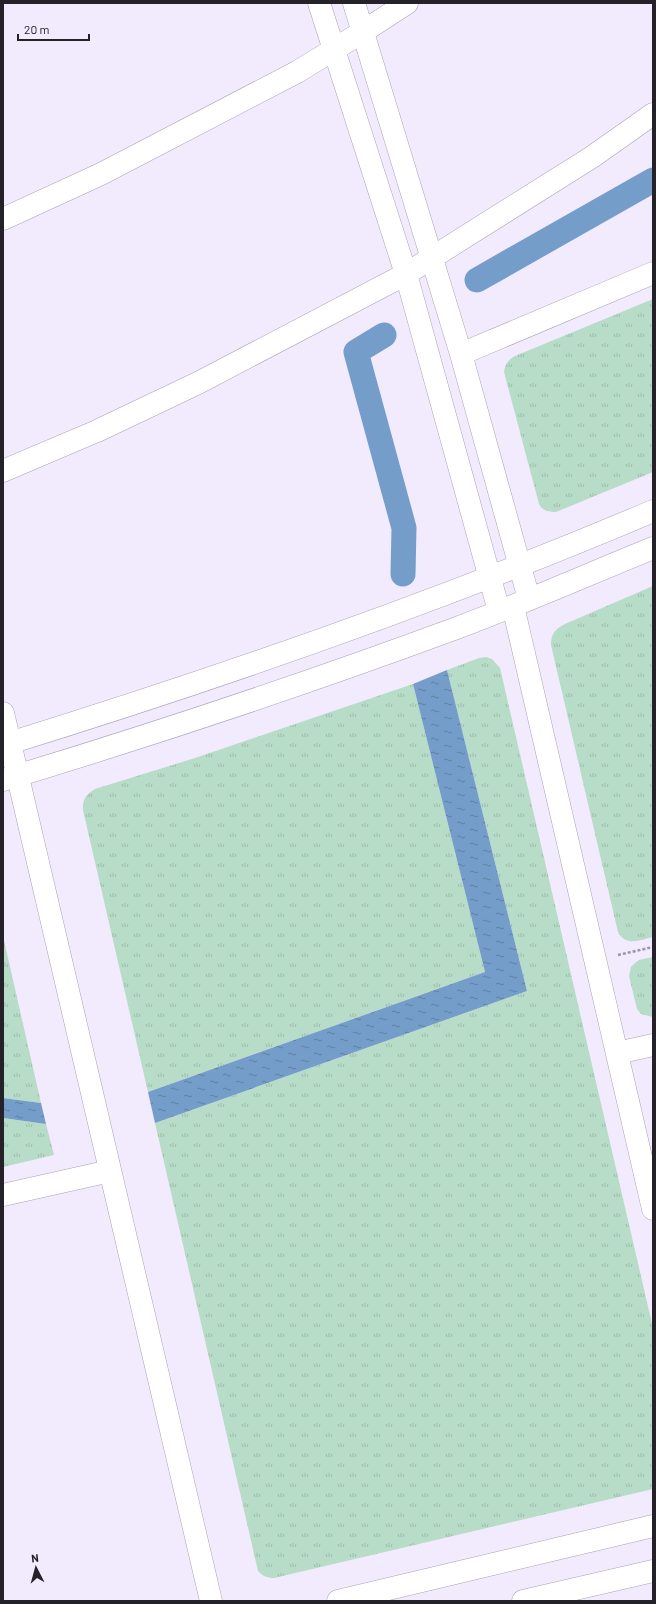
<svg xmlns="http://www.w3.org/2000/svg" width="656" height="1604" font-family="Barlow,sans-serif">
  <style>
    .grass { fill: url(#grass-tufts) }
    .water { fill: url(#water-ripples) }
    .lines { fill: none; stroke-linecap: round; stroke-linejoin: round }
    .canal { stroke: #749dc9; stroke-width: 25 }
    .minor-casing { stroke: #aaa2b4; stroke-width: 23 }
    .path { stroke: #9c96a4; stroke-width: 2.5; stroke-dasharray: 3 2; stroke-linecap: butt }
    .minor { stroke: #fff; stroke-width: 22 }
  </style>
  <defs>
    <pattern id="grass-tufts" width="24" height="20" patternUnits="userSpaceOnUse"><rect width="24" height="20" fill="#b7dcc7"/><path d="M3 7l-1-3M5 7V3M7 7l1-3M15 17l-1-3M17 17v-4M19 17l1-3" fill="none" stroke="#9dbcab"/></pattern>
    <pattern id="water-ripples" width="26" height="14" patternUnits="userSpaceOnUse"><rect width="26" height="14" fill="#749dc9"/><path d="M2 4q2-2 4 0t4 0M15 11q2-2 4 0t4 0" fill="none" stroke="#5f80a3"/></pattern>
  </defs>
  <rect width="100%" height="100%" fill="#f2eafd"/>
  <path class="grass" d="M653,299v173l-97,40c-8,0 -13,-1 -17,-8l-35,-132c1,-8 4,-12 11,-16z
    M653,586v351c-13,3 -27,10 -35,-5l-67,-287c0,-11 4,-16 14,-21z
    M486,657l6,2 8,9 153,660v161l-379,89c-7,0 -11,-2 -16,-7l-103,-448 372,-132 -80,-321 32,-12z
    M413,684l72,288 -337,120 -65,-282c-1,-11 4,-16 12,-21l100,-31z
    M3,936l38,167 -38,-5z
    M653,957v60l-12,-3 -4,-5 -8,-33 2,-9 4,-4 4,-3z
    M3,1118l43,6 8,31 -51,12z"/>
  <path class="water" d="M447,670l80,321 -372,132 -7,-31 337,-120 -72,-288z
    M3,1098l38,5 5,21 -43,-6z"/>
  <g class="lines">
    <path class="canal" d="M477,280l176,-100
      M384,335l-28,17 48,176 -1,46"/>
    <defs>
      <path id="minor" d="M319,3l87,271 93,337
        M354,3l107,351 68,245
        M3,219l98,-45 196,-102 67,-41 43,-28
        M461,354l192,-81
        M3,471l94,-40 101,-48 208,-109 186,-117 61,-43
        M513,606l140,603
        M3,713l208,888
        M3,745c220,-68 438,-144 650,-234
        M3,780c152,-46 302,-96 451,-151 67,-25 133,-54 199,-81
        M617,1053l36,-8
        M3,1195l107,-24
        M338,1601l315,-75
        M523,1601l130,-30"/>
    </defs>
    <use href="#minor" class="minor-casing"/>
    <path class="path" d="M618,955l35,-8"/>
    <use href="#minor" class="minor"/>
  </g>
  <rect width="656" height="1604" fill="none" stroke="#242128" stroke-width="8"/>
  <g transform="translate(36 1568) rotate(354)" stroke="#f2eafd" stroke-width="3" paint-order="stroke">
  <path d="M0-3L7 15L0 10L-7 15Z" fill="#242128"/>
  <text y="-6" font-size="11" font-weight="bold" text-anchor="middle" fill="#242128">N</text>
  </g>
  <path d="M18 34v6h71v-6" fill="none" stroke="#242128" stroke-width="2"/>
  <text x="24" y="34" font-size="12" fill="#242128" stroke="#f2eafd" stroke-width="3" paint-order="stroke">20 m</text>
</svg>
